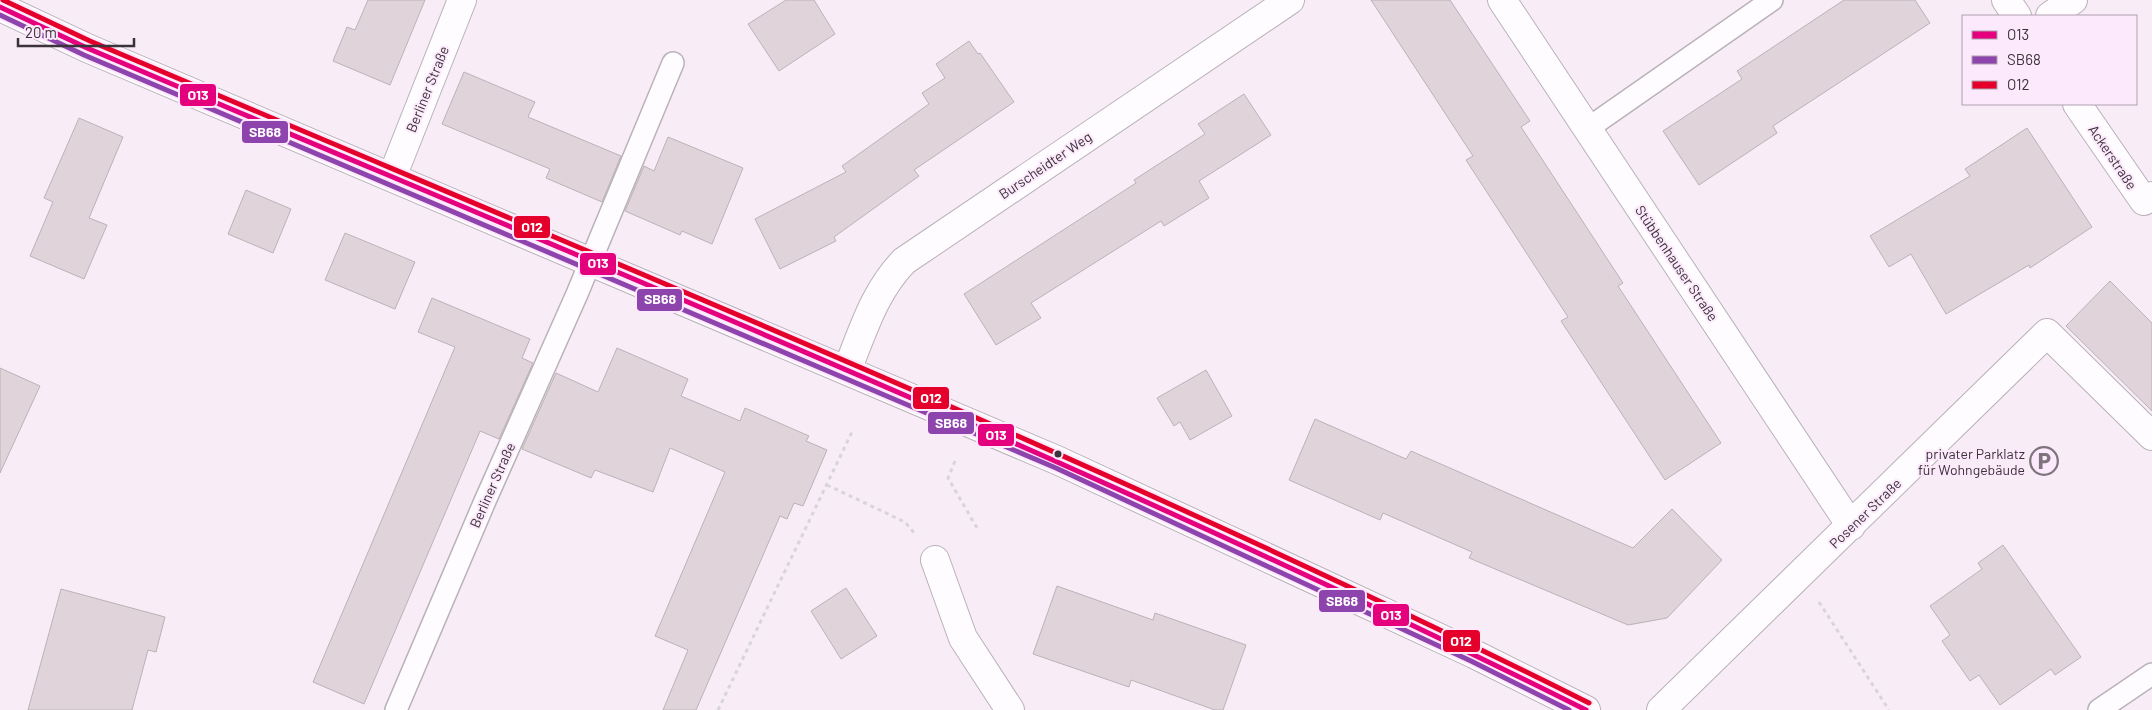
<svg xmlns="http://www.w3.org/2000/svg" width="2152" height="710" font-family="Barlow,sans-serif">
  <style>
    .building { fill: #e0d3da; stroke: #bbb2b8 }
    .lines { fill: none; stroke-linecap: round; stroke-linejoin: round }
    .lane-casing { stroke: #b9b2b9; stroke-width: 24 }
    .street-casing { stroke: #b9b2b9; stroke-width: 30 }
    .secondary-casing { stroke: #b9b2b9; stroke-width: 30 }
    .path { stroke: #d8d5d8; stroke-width: 3; stroke-dasharray: 4 4; stroke-linecap: butt }
    .lane { stroke: #fefcfe; stroke-width: 21 }
    .street { stroke: #fefcfe; stroke-width: 28 }
    .secondary { stroke: #fefcfe; stroke-width: 28 }
    .bus-1-casing { stroke: #fce9fb; stroke-width: 9 }
    .bus-2-casing { stroke: #fce9fb; stroke-width: 9 }
    .bus-3-casing { stroke: #fce9fb; stroke-width: 9 }
    .bus-1 { stroke: #e5007d; stroke-width: 5 }
    .bus-2 { stroke: #8e44ad; stroke-width: 5 }
    .bus-3 { stroke: #e4002b; stroke-width: 5 }
    .bus-dot { fill: #3b333a; stroke: #fce9fb; stroke-width: 2 }
    .labels { text-anchor: middle; dominant-baseline: central; stroke-width: 4; stroke-linejoin: round; paint-order: stroke }
    .street-label { font-size: 14px; fill: #3b333a; stroke: #fce9fb }
    .poi-label { font-size: 14px; fill: #3b333a; stroke: #fce9fb; text-anchor: end }
    .line-badge { stroke: #fce9fb; stroke-width: 2 }
    .badge-label { font-size: 14px; text-anchor: middle; font-weight: bold; fill: #fff }
  </style>
  <rect width="100%" height="100%" fill="#f8edf7"/>
  <path class="building" d="M368,0h57l-35,85 -57,-24 14,-34 8,3z
    M786,0h28l21,34 -56,37 -31,-47z
    M1371,0h79l80,121 -9,6 102,156 -5,3 103,157 -56,37 -104,-159 7,-4 -102,-157 7,-4z
    M1844,0h71l15,23 -157,103 4,7 -78,52 -36,-54 79,-52 -5,-8z
    M969,41l9,13 2,-1 34,49 -100,68 5,6 -85,61 2,4 -56,28 -25,-50 91,-47 -4,-6 87,-62 -7,-11 23,-15 -9,-14z
    M464,72l71,30 -7,15 93,39 -19,46 -56,-24 4,-9 -108,-45z
    M1244,94l27,41 -72,46 10,17 -45,28 -3,-5 -130,82 10,15 -45,27 -32,-51 172,-111 -2,-3 71,-46 -7,-10z
    M79,118l44,19 -34,81 18,7 -23,54 -54,-23 23,-54 -9,-4z
    M2027,128l65,99 -62,41 -1,-3 -83,49 -35,-60 -22,13 -19,-31 100,-60 -5,-7z
    M668,137l75,31 -31,76 -30,-13 -2,4 -55,-24 19,-45 10,5z
    M246,190l45,19 -18,44 -45,-19z
    M345,233l70,29 -20,47 -70,-29z
    M2110,281l42,42v88l-86,-85z
    M432,298l98,41 -8,19 11,5 -34,76 -19,-8 -116,273 -51,-22 142,-335 -37,-15z
    M617,348l71,31 -7,17 59,25 5,-13 64,28 -3,5 21,9 -24,56 -9,-3 -7,16 -7,-3 -84,194h-33l25,-60 -33,-14 70,-164 -55,-24 -17,44 -58,-22 -4,8 -69,-29 34,-76 42,19z
    M0,368l40,18 -40,87z
    M1206,370l26,46 -42,24 -10,-18 -6,4 -17,-28z
    M1315,419l91,40 5,-8 222,97 39,-39 50,51 -55,58 -39,7 -159,-67 3,-6 -89,-39 -3,7 -91,-40z
    M2003,545l78,112 -26,18 -4,-6 -51,36 -21,-30 -9,6 -28,-40 8,-6 -20,-29 52,-37 -4,-6z
    M1057,586l96,34 2,-7 91,32 -23,65h-8l-84,-30 -2,7 -96,-33z
    M846,588l31,48 -36,23 -30,-48z
    M61,589l104,28 -9,35 -8,-2 -16,60h-104z"/>
  <g class="lines">
    <defs>
      <path id="lane" d="M1587,129l185,-129
        M396,710l89,-209 92,-207 96,-231
        M2099,710l53,-36"/>
      <path id="street" d="M1502,0l349,526
        M2006,0l11,16
        M2050,16l23,-16
        M2077,104l67,97 8,-5
        M392,177l70,-177
        M847,370c16,-39 27,-78 57,-109l386,-261
        M935,560l28,78 47,72
        M1661,710l386,-377 105,103"/>
      <path id="secondary" d="M0,7l87,41 972,413 415,193 112,56"/>
    </defs>
    <use href="#lane" class="lane-casing"/>
    <use href="#street" class="street-casing"/>
    <use href="#secondary" class="secondary-casing"/>
    <path class="path" d="M955,461l-7,17 29,50
      M827,485l78,37 10,12
      M1819,602l70,108
      M718,710l134,-278"/>
    <use href="#lane" class="lane"/>
    <use href="#street" class="street"/>
    <use href="#secondary" class="secondary"/>
    <defs>
      <path id="bus-1" d="M0,7l87,41c503,214 1010,418 1499,662"/>
      <path id="bus-2" d="M0,15l84,40 972,413 415,193 98,49"/>
      <path id="bus-3" d="M3,0l87,41c503,214 1011,418 1499,662"/>
    </defs>
    <use href="#bus-1" class="bus-1-casing"/>
    <use href="#bus-2" class="bus-2-casing"/>
    <use href="#bus-3" class="bus-3-casing"/>
    <use href="#bus-1" class="bus-1"/>
    <use href="#bus-2" class="bus-2"/>
    <use href="#bus-3" class="bus-3"/>
  </g>
  <defs>
    <symbol id="parking-ring" viewBox="-11 -11 22 22"><circle r="9.5" fill="#fce9fb" stroke="#7d747c" stroke-width="1.5"/><path d="M-3.5-5.5H1a3.5 3.5 0 0 1 0 7H-1V5.5H-3.5ZM-1-3.4V-.6H.8a1.4 1.4 0 0 0 0-2.8Z" fill="#7d747c"/></symbol>
  </defs>
  <g fill-rule="evenodd">
    <use href="#parking-ring" x="2028" y="445" width="32" height="32"/>
  </g>
  <circle class="bus-dot" cx="1058" cy="454" r="4.5"/>
  <g class="labels">
    <g class="street-label">
      <text transform="translate(427 89) rotate(-68)">Berliner Straße</text>
      <text transform="translate(2113 157) rotate(56)">Ackerstraße</text>
      <text transform="translate(1045 165) rotate(-34)">Burscheidter Weg</text>
      <text transform="translate(1677 263) rotate(56)">Stübbenhauser Straße</text>
      <text transform="translate(492 485) rotate(-66)">Berliner Straße</text>
      <text transform="translate(1865 513) rotate(-44)">Posener Straße</text>
    </g>
    <g class="poi-label">
      <text x="2025" y="453">privater Parklatz<tspan x="2025" dy="16">für Wohngebäude</tspan></text>
    </g>
  </g>
  <g class="line-badge">
    <rect x="179" y="83" width="38" height="24" rx="5" fill="#e5007d"/>
    <rect x="241" y="120" width="48" height="24" rx="5" fill="#8e44ad"/>
    <rect x="513" y="215" width="38" height="24" rx="5" fill="#e4002b"/>
    <rect x="579" y="252" width="38" height="24" rx="5" fill="#e5007d"/>
    <rect x="636" y="288" width="47" height="24" rx="5" fill="#8e44ad"/>
    <rect x="912" y="386" width="38" height="24" rx="5" fill="#e4002b"/>
    <rect x="927" y="411" width="48" height="24" rx="5" fill="#8e44ad"/>
    <rect x="977" y="423" width="38" height="24" rx="5" fill="#e5007d"/>
    <rect x="1318" y="589" width="48" height="24" rx="5" fill="#8e44ad"/>
    <rect x="1372" y="603" width="38" height="24" rx="5" fill="#e5007d"/>
    <rect x="1442" y="629" width="39" height="24" rx="5" fill="#e4002b"/>
  </g>
  <g class="badge-label">
    <text x="198" y="100">O13</text>
    <text x="265" y="137">SB68</text>
    <text x="532" y="232">O12</text>
    <text x="598" y="268">O13</text>
    <text x="660" y="304">SB68</text>
    <text x="931" y="403">O12</text>
    <text x="951" y="428">SB68</text>
    <text x="996" y="440">O13</text>
    <text x="1342" y="606">SB68</text>
    <text x="1391" y="620">O13</text>
    <text x="1461" y="646">O12</text>
  </g>
  <rect x="1962" y="15" width="175" height="90" fill="#fce9fb" stroke="#afa0ae"/>
  <rect x="1972" y="31" width="25" height="8" fill="#e5007d" stroke="#afa0ae"/>
  <text x="2007" y="40" font-size="15" fill="#3b333a">O13</text>
  <rect x="1972" y="56" width="25" height="8" fill="#8e44ad" stroke="#afa0ae"/>
  <text x="2007" y="65" font-size="15" fill="#3b333a">SB68</text>
  <rect x="1972" y="81" width="25" height="8" fill="#e4002b" stroke="#afa0ae"/>
  <text x="2007" y="90" font-size="15" fill="#3b333a">O12</text>
  <path d="M18 38v8h116v-8" fill="none" stroke="#3b333a" stroke-width="2.5"/>
  <text x="25" y="38" font-size="15" fill="#3b333a" stroke="#fce9fb" stroke-width="4" paint-order="stroke">20 m</text>
</svg>
